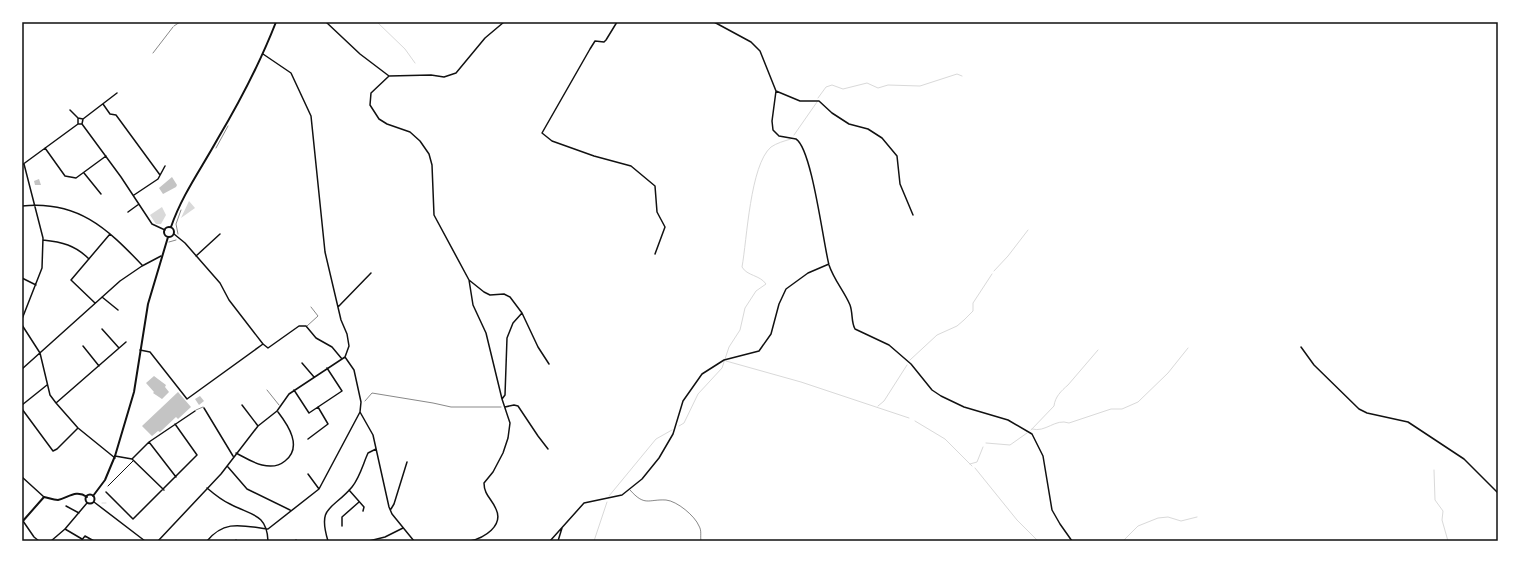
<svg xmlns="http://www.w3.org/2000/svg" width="1520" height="563" font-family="'Open Sans',sans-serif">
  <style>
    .water { fill: #d9d9d9 }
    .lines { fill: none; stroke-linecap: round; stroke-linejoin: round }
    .stream { stroke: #d9d9d9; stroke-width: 1 }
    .building { fill: #c4c4c4 }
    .path { stroke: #111; stroke-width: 0.5 }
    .service { stroke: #111; stroke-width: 0.5 }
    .pedestrian { stroke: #111; stroke-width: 1 }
    .minor { stroke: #111; stroke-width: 1.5 }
    .tertiary { stroke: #111; stroke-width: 1.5 }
    .secondary { stroke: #111; stroke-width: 2 }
    .neatline { fill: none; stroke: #111; stroke-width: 1.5 }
  </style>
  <rect width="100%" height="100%" fill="#fff"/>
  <path class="water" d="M189,201l6,7 -14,10z
    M162,207l4,8 -5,9h-5l-6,-9z"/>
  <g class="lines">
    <path class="stream" d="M377,22l28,27 10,14
      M818,98l8,-11 6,-2 11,4 24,-6 11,5 10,-3 32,1 37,-12 5,2
      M794,135l23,-33
      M994,271l14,-15 20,-26
      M910,360l27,-25 20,-9 7,-6 9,-9v-8l19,-29
      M726,361l75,21 108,36
      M878,406l6,-5 23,-36
      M915,421l30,18 27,27
      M679,426l5,-3 14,-29 24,-26 7,-21 11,-17 5,-22 11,-17 10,-7c-6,-9 -19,-8 -24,-17 5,-27 8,-102 29,-120 6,-4 13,-6 20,-8
      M1032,429c14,4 23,-11 37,-6l42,-14h11l16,-7 30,-29 20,-25
      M1031,430l23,-24c1,-9 7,-15 14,-21l30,-35
      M986,443l24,2 17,-12
      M970,464l7,-2 6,-15
      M975,468l42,52 21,21
      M1434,470l1,30 8,11 -1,9 6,21
      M609,496l47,-57 16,-9
      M102,503h4
      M594,541l13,-39
      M1123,541l15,-15 20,-8 10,-1 13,4 16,-4"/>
  </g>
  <path class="building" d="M172,177l5,8 -1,2 -13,7 -4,-6z
    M39,179l2,6h-6l-1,-4z
    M154,376l12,9 -1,2 4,5 -7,7 -9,-6 1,-1 -8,-9z
    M178,392l13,15 -13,12 -2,-2 -16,15 -2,-1 -6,5 -10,-10z
    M200,396l4,5 -5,4 -4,-6z"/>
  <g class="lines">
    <path class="path" d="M153,53l20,-26
      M216,148l12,-22
      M178,234l-2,-10 5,-14
      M169,242l7,-2
      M365,401l7,-8 61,10 18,4h50"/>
    <path class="service" d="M174,26l6,-4
      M307,326l11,-10 -7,-9
      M267,390l12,15
      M196,410l7,-3
      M630,490c15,17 18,9 36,10 11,1 29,16 33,26 3,5 1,10 2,15"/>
    <path class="pedestrian" d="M108,486l25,-25"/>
    <path class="minor" d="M326,22l34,32 29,22 42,-1 13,2 12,-4 29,-35 19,-16
      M617,22l-11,18 -2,2 -9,-1 -5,8 -48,84 10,8 42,15 37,10 24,20 2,26 8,15 -10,27
      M714,22l37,20 9,9 16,40 -4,30 1,9 6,6 17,3c16,10 27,103 33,126 5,15 15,26 21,40 3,8 1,17 5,24l34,16 22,19 21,26 9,6 23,11 44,13 24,14 11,22 9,54 8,14 12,17
      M389,76l-18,17 -1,12 9,14 8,5 23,8 10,9 9,13 3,11 2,50 35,65 4,25 13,28 16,66 8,24 -2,15 -5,15 -10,19 -9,11c0,12 8,16 12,26 8,17 -12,29 -26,32
      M776,91l24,10h19l13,12 17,11 19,5 14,9 15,18 3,28 13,31
      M103,104l7,10 6,1 44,60
      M70,110l8,8v6h4l1,-5 -5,-1
      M83,119l34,-26
      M82,124l39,53 31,47 13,6
      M45,148l20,28 11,2 30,-22
      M22,165l56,-41
      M84,173l17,21
      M134,195l24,-16 7,-13
      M22,206c55,-6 85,22 120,59
      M128,212l11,-8
      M43,240c19,2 32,5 46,19
      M196,256l24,-22
      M22,278l14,7
      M469,280l15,12 6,3 14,-1 6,3 12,16 16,34 11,17
      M102,297l16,13
      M95,303l-24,-23 39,-46
      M338,307l33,-34
      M22,319l20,-51 1,-30 -19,-74
      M22,325l18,28 10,42 6,8 22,25 37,30
      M102,329l17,19
      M263,344l5,4 31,-22h7l10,12 16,9 10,12
      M83,346l16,20
      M1301,347l13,18 45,44 8,4 41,9 56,37 34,34
      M140,350l10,2 37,47 76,-55 -34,-44 -9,-17 -35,-40 -11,-9
      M302,363l12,14
      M22,369l98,-88 22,-15 19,-10
      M294,390l15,23 33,-22 -15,-23
      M502,399l3,-4 2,-57 6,-15 9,-10
      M56,403l70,-61
      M22,405l25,-20
      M242,405l16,21
      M505,407l9,-2 4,1 20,30 10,13
      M204,408l29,48
      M22,409l31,42 4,-2 21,-21
      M360,412l13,23 16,72 3,7 22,27
      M308,439l20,-15 -10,-17
      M149,442l27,35
      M236,453c8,4 17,10 26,12 8,2 17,1 23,-4 18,-14 3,-36 -7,-49
      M115,456l17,3 32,31
      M132,459l17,-17 46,-31
      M228,467l19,22 43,21
      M308,474l11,15
      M207,488c7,6 14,12 23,16 20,11 37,9 38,37
      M349,490l15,17 -1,4
      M106,492l27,27 64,-64 -22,-31
      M66,506l13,7
      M391,509l3,-5 13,-42
      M23,521l11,16 5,4
      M342,526v-9l17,-15
      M65,529l17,10
      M236,540v1
      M296,540v1
      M51,541l14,-12 22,-26
      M81,541l4,-5 9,5
      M158,541l63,-67 37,-48 19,-15 12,-17 56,-37 4,-11 -2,-12 -6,-14 -16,-68 -14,-136 -20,-43 -28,-19
      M207,541c18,-22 36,-15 61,-12l51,-40 41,-77 1,-10 -7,-32 -9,-13
      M328,541c-11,-36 5,-31 24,-54 8,-10 11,-23 16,-34l8,-4
      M369,541l16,-4 18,-9
      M550,541l34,-38 38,-8 20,-16 17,-21 14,-24 10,-33 19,-27 22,-14 35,-9 12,-17 8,-30 7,-15 22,-16 21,-9
      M558,541l4,-13"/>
    <path class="tertiary" d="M22,477l22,20
      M94,502l51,39"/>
    <path class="secondary" d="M164 232a5 5 0 1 1 10 0a5 5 0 1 1-10 0Z
      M171,227c11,-32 30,-58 46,-87 22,-37 43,-77 59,-118
      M85.5 499a4.5 4.5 0 1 1 9 0a4.5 4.5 0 1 1-9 0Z
      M93,496l12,-16 10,-24 19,-64 14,-88 20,-67
      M22,522l22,-25c5,1 9,3 14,3 10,-2 18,-11 29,-3"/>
  </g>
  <rect width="1520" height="563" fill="none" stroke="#ffffff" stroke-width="46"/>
  <rect x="23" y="23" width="1474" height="517" class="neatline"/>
</svg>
